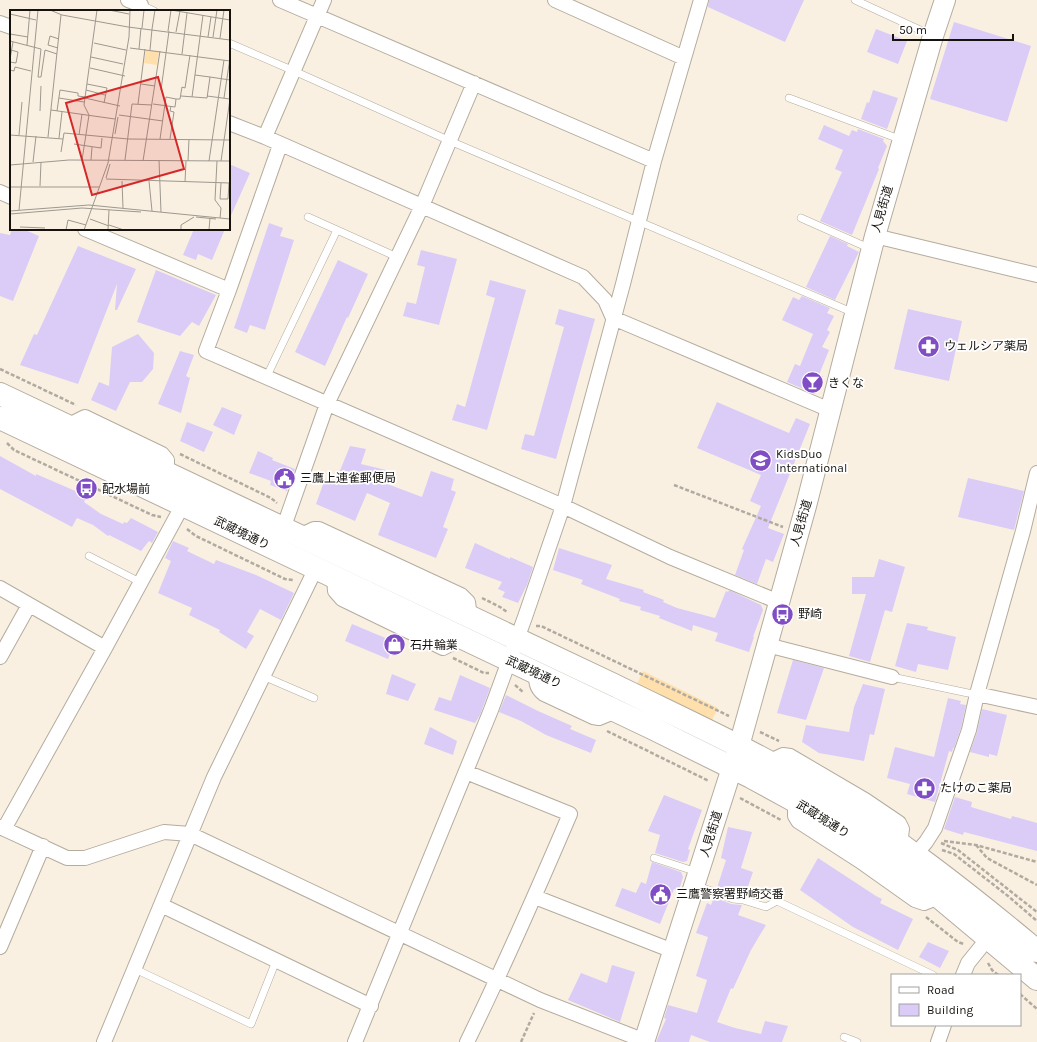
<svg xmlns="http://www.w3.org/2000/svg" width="1037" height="1042" font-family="Karla,'Noto Sans JP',sans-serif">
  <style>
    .green { fill: #ffdfab }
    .building { fill: #daccf7 }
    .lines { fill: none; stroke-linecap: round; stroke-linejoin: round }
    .lane-casing { stroke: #b4ac9e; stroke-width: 8 }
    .street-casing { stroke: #b4ac9e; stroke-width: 16 }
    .secondary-casing { stroke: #b4ac9e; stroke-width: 22 }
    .primary-casing { stroke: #b4ac9e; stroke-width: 24 }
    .path { stroke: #b1aa9f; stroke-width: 2.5; stroke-dasharray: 4 2; stroke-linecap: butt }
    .lane { stroke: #fff; stroke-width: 7 }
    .street { stroke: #fff; stroke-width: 14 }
    .secondary { stroke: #fff; stroke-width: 20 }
    .primary { stroke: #fff; stroke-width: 22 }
    .labels { text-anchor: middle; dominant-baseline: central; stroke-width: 3.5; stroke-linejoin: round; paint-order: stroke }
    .street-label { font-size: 12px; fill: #16130e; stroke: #fff }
    .poi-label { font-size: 12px; fill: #16130e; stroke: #fff; text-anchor: start }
    .inset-road { fill: none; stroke: #9e988d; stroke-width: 1 }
    .view { fill: #d62828; fill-opacity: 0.15; stroke: #d62828; stroke-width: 2 }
    .inset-edge { fill: none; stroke: #16130e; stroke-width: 2 }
  </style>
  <rect width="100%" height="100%" fill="#f9f0e2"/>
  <path class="green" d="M643,671l75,37 -7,14 -75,-36z"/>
  <path class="building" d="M709,0h95l-19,42 -77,-35z
    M954,22l77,24 -24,76 -77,-23z
    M876,29l31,12 -9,23 -31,-12z
    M873,90l25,8 -11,31 -26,-10 6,-17 2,1z
    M824,125l25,11 3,-6 5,2 1,-3 26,10 -1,2 4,5 -9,22 1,1 -27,66 -32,-14 22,-49 -7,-3 8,-19 -25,-11z
    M229,164l21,9 -21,47z
    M269,223l14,5 -3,8 14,4 -29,90 -15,-5 -3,8 -13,-5z
    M12,229h11l16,7 -26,65 -13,-5v-63l10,2z
    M194,229h31l-13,31 -14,-6 -2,6 -13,-5z
    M830,236l18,8 -1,2 12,6 -24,48 -29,-13z
    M78,246l58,23 -19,41h-2l2,-26 -39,100 -58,-19 14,-31 3,1z
    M421,250l36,9 -18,66 -36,-9 4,-14 9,2 9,-37 -8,-2z
    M338,260l30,14 -20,44 -1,-1 -22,49 -30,-14z
    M156,270l60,25 -17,31 -7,-4 -12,14 -43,-14z
    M490,280l36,10 -39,140 -35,-10 5,-16 8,3 30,-109 -9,-3z
    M802,296l28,12 -3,5 7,3 -7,14 3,2 -8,15 7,3 -10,25 4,1 -8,18 -28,-12 8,-18 5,2 13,-32 -31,-14 11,-23 6,3z
    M559,309l36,10 -39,140 -35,-10 4,-15 9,2 30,-109 -9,-3z
    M908,309l54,12 -13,60 -55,-12z
    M138,334l16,19 -1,16 -11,13h-12l-14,29 -25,-11 8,-18 10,4 3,-39z
    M180,351l14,4 -8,21 4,2 -9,35 -23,-9z
    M717,402l72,31 7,-15 14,6 -42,104 16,6 -11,28 -7,-3 -9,25 -22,-9 9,-25 -2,-1 19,-43 -11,-5 11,-26 -64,-27z
    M222,407l20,8 -8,20 -21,-10z
    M187,422l26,10 -9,20 -24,-11z
    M350,446l16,3 -5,15 25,6 -4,12 40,15 9,-26 23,8 -3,11 5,2 -13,35 5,2 -12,29 -58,-23 12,-32 -23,-10 -12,28 -39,-17 9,-25 10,4z
    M258,451l15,7 -1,2 23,9 -8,22 -17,-6 1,-4 -22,-8z
    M0,456l36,20v-2l51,22 -3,6 17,12 22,10 1,-2 3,1 4,-5 27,14 -6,11 -3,-2 -8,10 -32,-16 -1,1 -15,-11 -16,-7 -5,9 -72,-38z
    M968,478l56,13 -10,39 -56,-13z
    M173,541l16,7 -2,3 27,13 2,-4 40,15 38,18 -13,27 -21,-11 -13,23 7,4 -8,13 -27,-17 1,-2 -31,-15 3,-7 -34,-15 13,-32 -6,-3z
    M475,543l35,16v-2l23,10 -6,18 -9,18 -16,-6 3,-5 -7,-3 4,-7 -37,-14z
    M559,548l53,17 -6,14 38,11 -1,2 21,8 -1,2 14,6 38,10 11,-27 2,1 1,-2 32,15 2,5 -10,27h1l-5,15 -34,-11 3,-8 -25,-8 -1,6 -33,-13 1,-2 -20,-6 1,-3 -22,-6 1,-2 -39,-15 2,-4 -30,-10z
    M879,559l26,8 -13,45 -7,-2 -15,52 -21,-6 17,-62h-14v-17h22z
    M907,623l21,4 -1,3 29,7 -8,33 -30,-6 -2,8 -21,-6z
    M352,624l43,18 -7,17 -43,-18z
    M793,660l31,8 -18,52 -29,-7z
    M392,674l24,10 -8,17 -22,-7z
    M460,675l30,13 -10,27 -5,8 -41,-13 5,-13 12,4z
    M863,684l22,5 -11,46 -4,-1 -6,27 -45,-8 -17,-11 4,-17 43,7 5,-25z
    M506,695l32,16 34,15 -2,3 26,11 -5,13 -45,-18 -25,-14 -22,-9z
    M948,698l13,3 -1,3 6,1 -5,23 -7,20h-1l-1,4 -3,-1 -14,51 -28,-8 3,-10 -23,-6 8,-31 39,10z
    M982,709l25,6 -10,41 -8,-2v3l-19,-5 7,-20z
    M430,727l27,14 -4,14 -29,-11z
    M664,795l38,15 -14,39 2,1 -3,11 -4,1 -28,-9 5,-18 -12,-4z
    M955,797l17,5 -1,5 40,12 1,-3 25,7v28l-73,-19 -1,3 -19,-6z
    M728,827l24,5 -11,36 12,4 -8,23 -11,-1 -17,-6 9,-28 -5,-2z
    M818,858l58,38 6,3 -2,4 33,16 -15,31 -45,-23 -53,-37z
    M652,862l29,10 2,5 -4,13 -5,-1 -14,35 -45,-18 7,-18 14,5 5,-11 5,2z
    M714,897l17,7 11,1 -4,10 28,10 -15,25 -18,39 -2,-1 -14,34 18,6 26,6 4,-13 23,5 -6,16h-72l-19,-7 -2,7h-33l10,-23 -2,-1 4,-13 29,8 10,-33 -11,-4 12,-39 -12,-4 11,-30 4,2z
    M928,942l21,9 -9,17 -21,-11z
    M612,965l23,7 -15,50 -52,-22 13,-27 26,10z"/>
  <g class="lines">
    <defs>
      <path id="lane" d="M855,0l78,36
        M141,5l13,6
        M229,43l65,28 156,70 404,172
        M789,98l113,42
        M308,217l89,40
        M801,218l70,31
        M266,378l71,-148
        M89,556l51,26
        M263,676l51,22
        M892,677l76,16 9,1
        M654,858l43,14
        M695,885l38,14 10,1 23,7 11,-6 156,74
        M135,969l116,55 25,-63
        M844,1037l13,5"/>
      <path id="street" d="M128,0l13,5
        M280,0l374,161
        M555,0l129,58
        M0,23l11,4
        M229,123l36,14 318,140 22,23 8,18 217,92
        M265,137l59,-137
        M280,145l-51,145 -23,61 357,155 107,51 109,45
        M0,192l11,5
        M85,229l144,61
        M875,236l162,39
        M67,426l18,-9 77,37 5,6v14
        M283,529l44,-125 95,-198 52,-123
        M299,536l15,-7h5l142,66 7,7 2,15
        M334,577l1,14 7,8 101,49 19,-10
        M0,588l105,60
        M767,645l125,32
        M0,657l29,-52
        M536,673c0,9 0,15 8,21l49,23 6,1 17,-7
        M977,694l60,13
        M768,762l15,-7 7,1 75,44 34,23 3,6 -2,15
        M466,772l104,42c-33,77 -66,153 -103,228
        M795,801v15l3,5 62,40 55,39 9,3 15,-6
        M0,827l67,31h18l79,-26 26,2 350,166 105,41
        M4,829l101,-181 81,-149
        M915,855l11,-13 9,-14 34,-98 8,-36 46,-163 14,-58
        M535,897l138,54
        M161,905l210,101
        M0,947l43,-101
        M963,975l5,-12 21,-26
        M104,1042l110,-265 102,-209
        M355,1042l136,-332 34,-93 38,-111 60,-222 31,-123 47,-161
        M938,1042l6,-17"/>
      <path id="secondary" d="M644,1042l95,-296 67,-240 69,-270 58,-200 12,-36"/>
      <path id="primary" d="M0,394l616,292c65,32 131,62 194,99 81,48 155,106 227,166
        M0,418l652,310 99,49 44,24 86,54 58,42 98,82"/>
    </defs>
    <use href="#lane" class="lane-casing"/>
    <use href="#street" class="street-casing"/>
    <use href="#secondary" class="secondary-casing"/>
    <use href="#primary" class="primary-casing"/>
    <path class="path" d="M0,369l76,36
      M7,443l7,7 138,65 9,2
      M180,454l91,44 6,5
      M674,485l109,42
      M187,529l9,7 89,43 8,1
      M482,598l18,9 7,5
      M536,626h5l188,90
      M453,658l31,15h5
      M515,685l8,7
      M607,731l102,50
      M760,732l19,9
      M740,798l41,22
      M944,841l32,4 61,17
      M941,843l17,7 79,62
      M976,845l11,13 50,27
      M942,850l12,4 54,42 29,25
      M926,917l32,25 6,2
      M988,963l4,7 6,5
      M1020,994l17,15
      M521,1042l13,-29"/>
    <use href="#lane" class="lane"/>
    <use href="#street" class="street"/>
    <use href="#secondary" class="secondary"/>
    <use href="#primary" class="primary"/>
  </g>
  <defs>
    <symbol id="pharmacy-disc" viewBox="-11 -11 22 22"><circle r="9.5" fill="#804dc5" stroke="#fff"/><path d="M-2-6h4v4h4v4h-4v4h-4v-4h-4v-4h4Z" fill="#fff"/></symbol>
    <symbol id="bar-disc" viewBox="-11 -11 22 22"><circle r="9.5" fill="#804dc5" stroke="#fff"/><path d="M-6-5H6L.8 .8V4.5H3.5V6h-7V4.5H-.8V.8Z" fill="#fff"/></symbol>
    <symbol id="school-disc" viewBox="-11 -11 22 22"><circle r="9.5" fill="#804dc5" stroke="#fff"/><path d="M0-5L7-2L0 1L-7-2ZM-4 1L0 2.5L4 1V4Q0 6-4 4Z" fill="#fff"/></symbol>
    <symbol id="civic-disc" viewBox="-11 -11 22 22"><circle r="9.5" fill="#804dc5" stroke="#fff"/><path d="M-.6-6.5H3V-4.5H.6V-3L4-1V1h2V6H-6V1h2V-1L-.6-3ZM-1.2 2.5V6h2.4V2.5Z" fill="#fff"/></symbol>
    <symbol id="bus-disc" viewBox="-11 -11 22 22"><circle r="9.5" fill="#804dc5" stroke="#fff"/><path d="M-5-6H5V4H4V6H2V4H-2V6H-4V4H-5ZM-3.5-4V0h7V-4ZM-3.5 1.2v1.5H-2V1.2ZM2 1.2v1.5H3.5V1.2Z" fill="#fff"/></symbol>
    <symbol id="shop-disc" viewBox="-11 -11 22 22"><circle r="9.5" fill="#804dc5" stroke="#fff"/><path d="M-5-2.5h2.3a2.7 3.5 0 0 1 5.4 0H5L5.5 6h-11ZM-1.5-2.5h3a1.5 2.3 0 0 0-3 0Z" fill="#fff"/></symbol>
  </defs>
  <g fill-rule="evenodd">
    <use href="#pharmacy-disc" x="916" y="334" width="25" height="25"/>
    <use href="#bar-disc" x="800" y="370" width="25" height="25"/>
    <use href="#school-disc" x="748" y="448" width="25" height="25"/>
    <use href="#civic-disc" x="272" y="466" width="25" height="25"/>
    <use href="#bus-disc" x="74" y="476" width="25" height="25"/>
    <use href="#bus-disc" x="770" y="602" width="25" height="25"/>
    <use href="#shop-disc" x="382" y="632" width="25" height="25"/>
    <use href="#pharmacy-disc" x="912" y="776" width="25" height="25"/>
    <use href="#civic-disc" x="648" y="882" width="25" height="25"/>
  </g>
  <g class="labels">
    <g class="street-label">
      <text transform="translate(882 209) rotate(-74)">人見街道</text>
      <text transform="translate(801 523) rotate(-74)">人見街道</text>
      <text transform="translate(242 533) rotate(26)">武蔵境通り</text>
      <text transform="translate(534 672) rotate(25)">武蔵境通り</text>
      <text transform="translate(823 819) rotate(32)">武蔵境通り</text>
      <text transform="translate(711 834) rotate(-73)">人見街道</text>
    </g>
    <g class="poi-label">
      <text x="944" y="346">ウェルシア薬局</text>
      <text x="828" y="383">きくな</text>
      <text x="776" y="454">KidsDuo<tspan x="776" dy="14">International</tspan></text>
      <text x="300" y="478">三鷹上連雀郵便局</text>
      <text x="102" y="489">配水場前</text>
      <text x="798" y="614">野崎</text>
      <text x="410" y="645">石井輪業</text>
      <text x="940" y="788">たけのこ薬局</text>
      <text x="676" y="894">三鷹警察署野崎交番</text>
    </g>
  </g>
  <g transform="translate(10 10)">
    <rect width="220" height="220" fill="#f9f0e2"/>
    <path d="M136,40l13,1 -2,14 -13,-2z" fill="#ffdfab"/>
    <path class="inset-road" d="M40,0l12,5 66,12 102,13M99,0l20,4M161,0l59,10M0,4l26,6M132,18l2,-18M142,19l3,-19M158,21l3,-21M166,22l4,-21M0,24l18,3M198,27l3,-20M203,27l4,-27M210,28l4,-28M0,31l31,8M84,33l32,7M17,35l3,-35M48,38l-10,-3 2,-9 9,3M120,38l100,13M31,39l-3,28h3l4,-27M129,39l2,-21M35,40l12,4M140,40l2,-21M172,44l5,-41M81,47l32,7M0,49l3,-17M0,52l6,1 2,-11 -7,-2M80,58l35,8M0,60l4,1 1,-4 16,4M200,67l20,3M77,74l20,4 -3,15M131,74l14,2M76,80l19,5M151,80l8,-59M171,86l26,2 3,-21 -15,-2M197,86l23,3M182,87l11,-82M49,88l25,4M75,88l35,8M214,88l6,-40M128,94l7,-55M143,94l22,3 1,-8h4l2,-12 3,1 5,-33M41,100l64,9M30,101l1,-25M47,101l3,-21 18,3v3l7,1M109,105l44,6M105,124l3,-17M0,125l53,4M9,125l3,-33M69,125l3,-21M38,127l13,-122M49,128l3,-26M150,129l6,-42 10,2M160,129l4,-27 -4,-1 1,-5M64,134l27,4 1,-10M51,142l3,-19 64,6 102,1M72,150l7,-45 -5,-10 13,-95M81,150l1,-13M115,150l7,-56 20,1M149,150l2,52M133,151l17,-110M178,151l1,-22M199,151l15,-101M207,151l-2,39 6,8 -1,10M211,151l9,-62M23,152l3,-26M0,155l59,-5 161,1M96,168l4,-14M96,169l124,4M112,171l1,27M139,171l3,30M175,172l1,-21M211,173l-1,16h8l1,-16M30,176l1,-24M0,177h89M9,200l19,-200M0,201l79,-6 141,14M0,204l72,-6 59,4M186,207l20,2M80,209l19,7M99,215l15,5M10,217l25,1M56,220l2,-10 18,5M74,220l24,-67 21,-126 1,-27M98,220l1,-20M171,220v-5l13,-8M199,220l1,-12"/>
    <path class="view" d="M148,67l26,92 -92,26 -26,-92z"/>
    <rect width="220" height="220" class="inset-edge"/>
  </g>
  <rect x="891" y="974" width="130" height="52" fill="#ffffff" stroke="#a2a19f"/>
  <rect x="899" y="987" width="20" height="6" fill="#ffffff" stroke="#a2a19f"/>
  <text x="927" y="994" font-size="12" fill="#16130e">Road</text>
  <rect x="899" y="1004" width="20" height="12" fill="#daccf7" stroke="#a2a19f"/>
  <text x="927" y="1014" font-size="12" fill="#16130e">Building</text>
  <path d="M893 34v6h120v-6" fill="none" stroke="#16130e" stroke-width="2"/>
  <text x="899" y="34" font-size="12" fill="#16130e" stroke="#ffffff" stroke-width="3" paint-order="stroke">50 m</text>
</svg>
